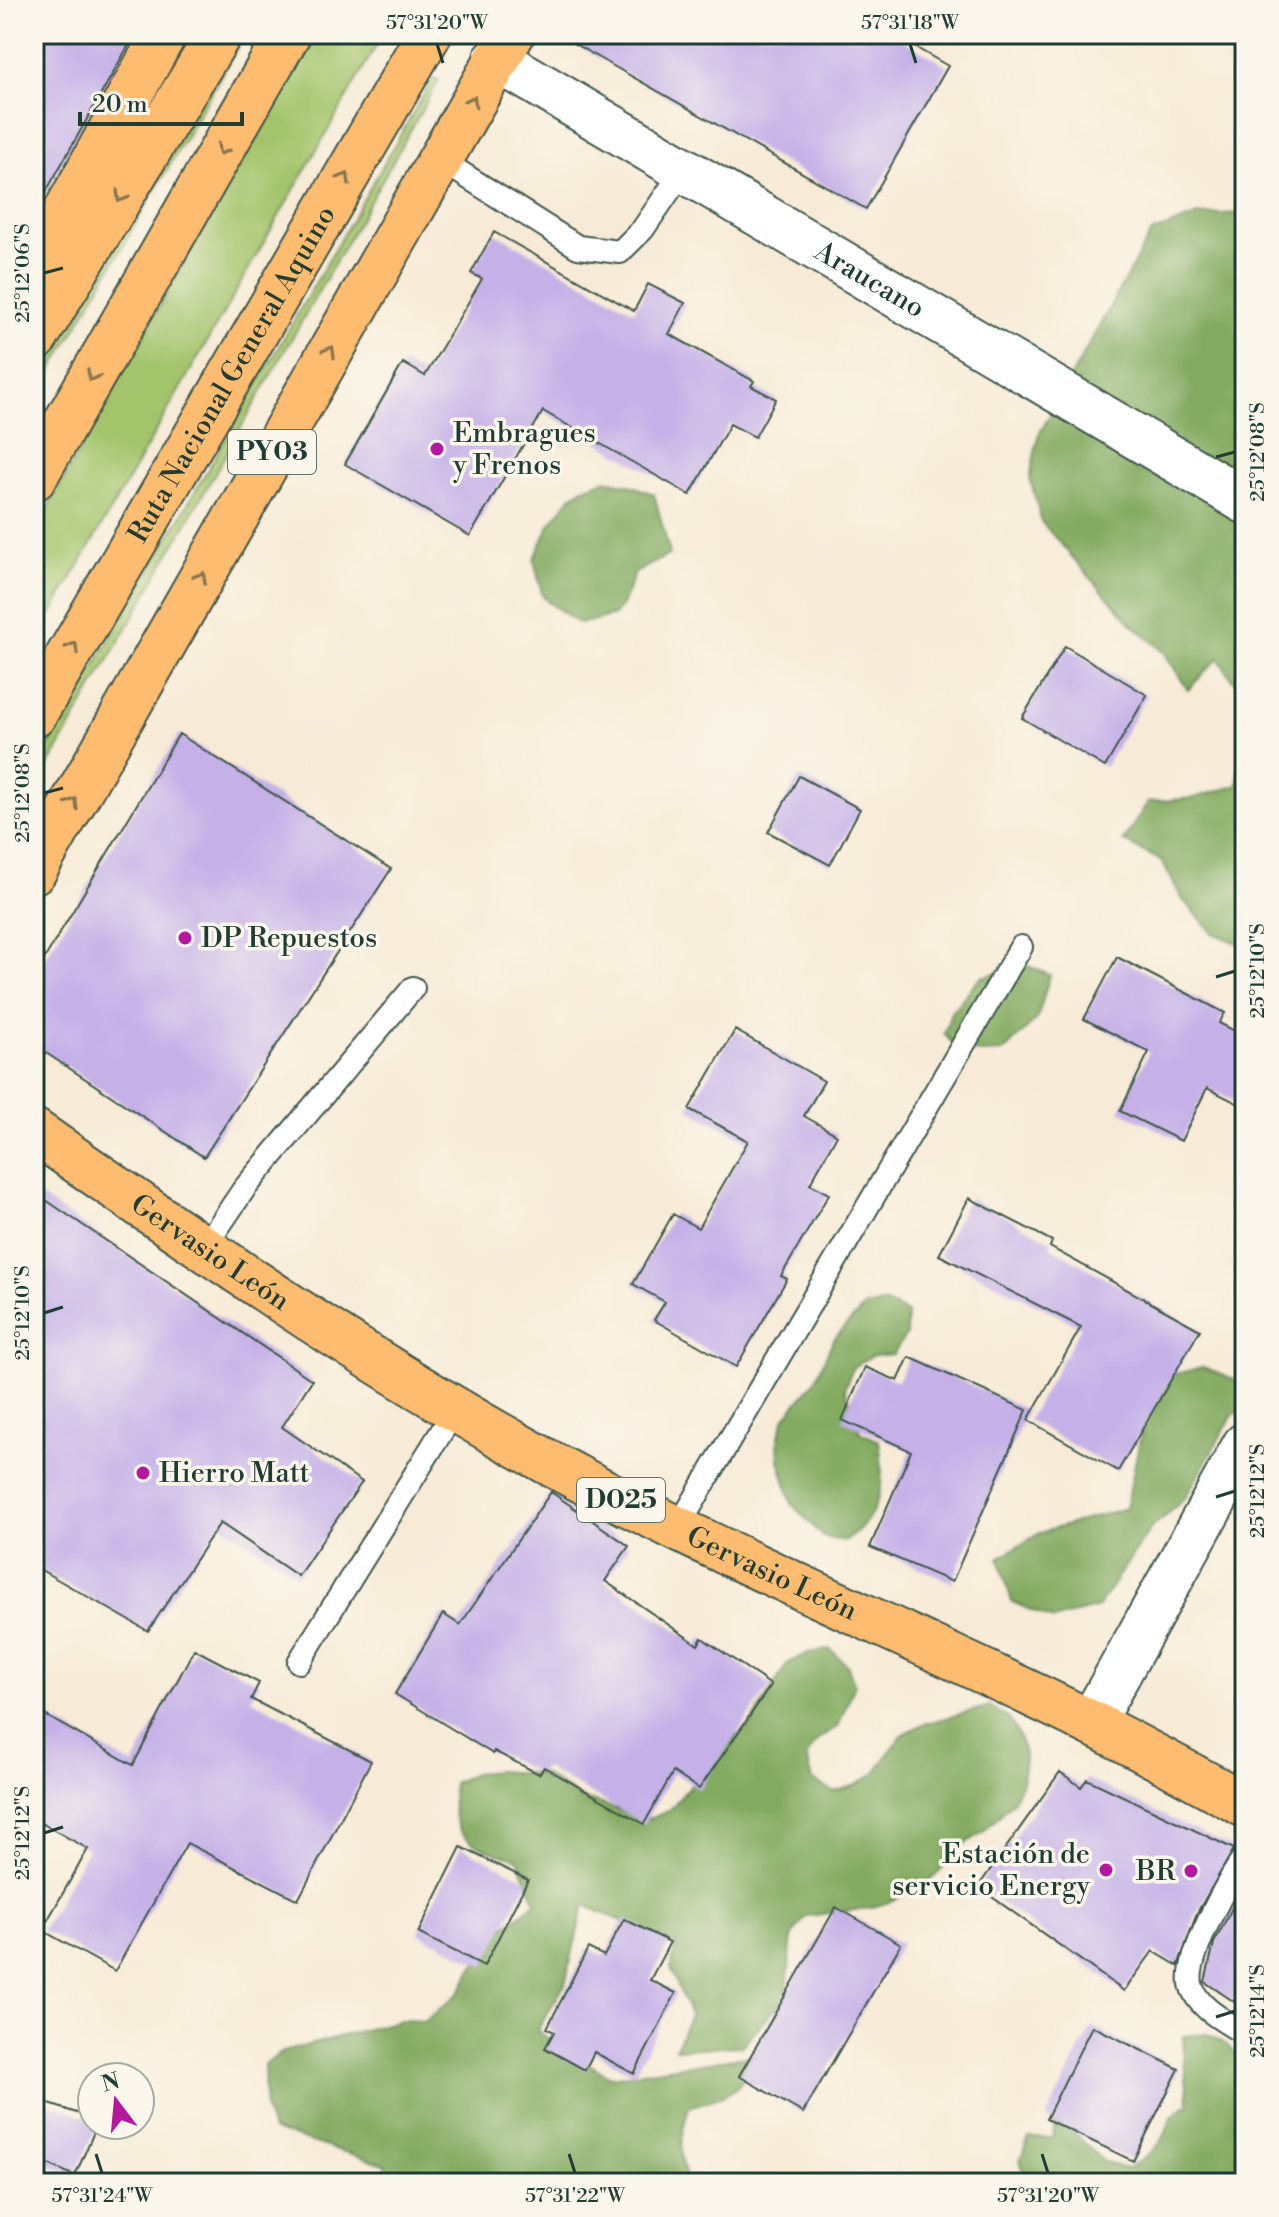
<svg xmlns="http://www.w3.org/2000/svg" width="1279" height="2217" font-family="'Libre Bodoni',serif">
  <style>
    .green { fill: #a4c46c; stroke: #628050; stroke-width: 2 }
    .forest { fill: #83aa60; stroke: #51744a; stroke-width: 2 }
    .building { fill: #c5b1e8 }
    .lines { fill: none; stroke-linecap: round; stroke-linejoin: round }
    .service-casing { stroke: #3f574c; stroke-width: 26 }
    .minor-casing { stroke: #3f574c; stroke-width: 48 }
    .primary-casing { stroke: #3f574c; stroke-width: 48 }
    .trunk-casing { stroke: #3f574c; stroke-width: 48 }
    .motorway-casing { stroke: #3f574c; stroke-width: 48 }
    .service { stroke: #fff; stroke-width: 22 }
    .minor { stroke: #fff; stroke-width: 44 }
    .primary { stroke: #febc70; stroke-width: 44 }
    .trunk { stroke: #febc70; stroke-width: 44 }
    .motorway { stroke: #febc70; stroke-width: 44 }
    .oneway { stroke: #83764f }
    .ticks { fill: none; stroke: #1f3d34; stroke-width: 3 }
    .poi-dot { fill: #b5179e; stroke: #fbf7ec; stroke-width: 3 }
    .labels { text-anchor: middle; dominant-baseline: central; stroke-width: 7; stroke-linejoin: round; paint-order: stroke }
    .shield { fill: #fbf7ec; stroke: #61756b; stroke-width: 2 }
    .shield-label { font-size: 26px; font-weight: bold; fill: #1f3d34 }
    .street-label { font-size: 28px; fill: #1f3d34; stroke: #fbf7ec }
    .poi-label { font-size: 28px; fill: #1f3d34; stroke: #fbf7ec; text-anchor: start }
    .neatline { fill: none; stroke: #1f3d34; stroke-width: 3 }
    .ticks-label { font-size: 20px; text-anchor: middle; fill: #1f3d34 }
  </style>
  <rect width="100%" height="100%" fill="#fbf7ec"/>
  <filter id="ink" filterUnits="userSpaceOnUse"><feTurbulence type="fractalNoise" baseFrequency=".0125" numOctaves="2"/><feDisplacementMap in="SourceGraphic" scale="16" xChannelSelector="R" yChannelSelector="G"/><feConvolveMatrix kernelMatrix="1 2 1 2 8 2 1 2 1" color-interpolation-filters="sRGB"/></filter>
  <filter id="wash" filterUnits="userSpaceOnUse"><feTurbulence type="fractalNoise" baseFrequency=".006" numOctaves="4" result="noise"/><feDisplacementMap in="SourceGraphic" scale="32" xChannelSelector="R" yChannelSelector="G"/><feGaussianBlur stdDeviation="1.8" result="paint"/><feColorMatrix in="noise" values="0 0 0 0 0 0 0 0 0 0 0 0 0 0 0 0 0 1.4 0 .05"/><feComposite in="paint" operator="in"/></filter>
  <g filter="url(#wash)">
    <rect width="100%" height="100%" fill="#f7ebd7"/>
    <path class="green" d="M235,34h10l-211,367v-32z
      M317,34h66l-349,610v-112l195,-350z
      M434,77l5,3 -405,711v-20z"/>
    <path class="forest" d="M1245,213v733l-32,-13 -31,-34 -20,-38 -39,-20 25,-39 46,-4 44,-13 4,-92 -24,-35 -30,32 -24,-38 -33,-29 -89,-100 -12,-44 8,-43 113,-203 47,-18z
      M605,480l25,5 24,9 16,60 -35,19 -13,32 -8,10 -34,9 -32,-22 -6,-8 -8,-34 15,-34 23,-30 10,-7z
      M1028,966l22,9 -13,44 -34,33 -22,1 -23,-4 -14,-15 7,-22 30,-35z
      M886,1303l21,10 -1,22 -13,19 -21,2 -19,11 -8,21 15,44 19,9c7,43 3,74 -34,100l-22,-4 -31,-33 -13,-44 -1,-21 7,-22 30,-36 18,-41 31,-33z
      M1203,1367l42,17v22l-13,10 -47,82 -35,31 -52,78 -45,13 -41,-18 -13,-44 41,-25 86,-25 18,-89 16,-41z
      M830,1649l17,16 8,20 -17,41 -19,13 -13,18 7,23 20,12 23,-7 19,-12 27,-38 21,-11 67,-18 19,13 11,19 5,21 -3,23 -10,21 -30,30 -19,12 -31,34 -40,22 -22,7 -64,8 -14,20 -6,61 -44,49 -67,3 15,-34 -19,-46 5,-25 -92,-39 -19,79 -28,47 73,46 144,-22c-13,41 -28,40 -65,52 -8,25 -12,51 0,76h-298l-7,-19 -112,-34 -7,-21 -1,-44 19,-13 118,-32 24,1 34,-28 12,-22 28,-40 37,-28 -18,-44c-49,-15 -69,-18 -65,-76l21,-10 23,-2 46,3 38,24 67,21 21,-8 45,-55 36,-31 37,-61 21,-11z
      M1208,2034l19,11 16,17 2,30 -5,16 5,16v59l-218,-1 -7,-22 9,-22h23l5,-22 47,46 23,7c12,-8 28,-17 35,-30 13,-21 0,-18 26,-35 0,-24 -7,-44 -4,-68z"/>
    <g id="blocks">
      <path class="building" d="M34,34h101l-101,179z
        M557,34h335l56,32 -82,143z
        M494,232l140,79 14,-27 37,19 -16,31 85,47 -3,5 25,13 -21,38 -25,-13 -40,71 -147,-84 -73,125 -125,-72 58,-101 22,13 57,-97 -11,-6z
        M1065,646l82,49 -42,72 -83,-49z
        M179,734l212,135 -187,288 -170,-112v-69z
        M799,776l61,33 -30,56 -62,-33z
        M1117,957l108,56 -6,10 26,13v71l-38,-19 -26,53 -61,-30 29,-59 -65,-33z
        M735,1030l89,51 -20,35 33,19 -27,49 19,10 -48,82 6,3 -51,88 -82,-47 11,-18 -32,-18 40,-70 25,14 50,-87 -59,-32z
        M34,1192l278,188 -30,47 80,55 -64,94 -78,-53 -72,108 -114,-65z
        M969,1198l83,43 -2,6 150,83 -82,141 -90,-51 53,-93 -142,-72z
        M909,1357l118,53 -75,172 -82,-35 41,-96 -69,-31 23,-53 33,14z
        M551,1492l78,54 -24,35 93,64 4,-7 69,47 -72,104 -26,-17 -29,52 -100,-57 -5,7 -45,-23 -1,3 -98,-60 48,-80 17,11z
        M194,1649l65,34 -8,16 120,62 -73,139 -111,-57 -72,128 -73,-41 46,-81 -54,-30v-110l99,56z
        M1060,1772l21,15 6,-8 147,70 -37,64 -19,53 -25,-15 -29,40 -146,-104z
        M461,1847l67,33 -44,86 -66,-33z
        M1245,1883v126l-40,-27 9,-39z
        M836,1907l65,37 -98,169 -64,-37z
        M624,1919l46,23 -20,38 26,13 -42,81 -40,-22 -9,18 -40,-22 9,-16 -7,-4 41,-80 16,8z
        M1092,2026l87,43 -46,92 -87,-42z
        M34,2099l58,19v7h5l-22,51 -41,-18z"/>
    </g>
  </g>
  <g filter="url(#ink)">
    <use href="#blocks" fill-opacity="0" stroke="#3f574c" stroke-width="2"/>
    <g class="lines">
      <defs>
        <path id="service" d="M439,159l139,88 42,5 23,-23 41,-60
          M204,1248l40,-59 169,-201
          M677,1529l344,-582
          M299,1662l156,-252
          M1245,1857c-17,23 -59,99 -54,127 5,24 36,38 54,50"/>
        <g id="minor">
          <path id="s1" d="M496,59l749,442"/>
          <path d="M1091,1723l154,-278"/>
        </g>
        <g id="primary">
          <path d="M34,269l130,-235"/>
          <path id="s2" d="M34,1131c158,110 317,221 485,315 185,104 382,183 572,277 52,26 103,54 154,82"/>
        </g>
        <path id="trunk" d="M34,340l185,-306
          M34,871l478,-837"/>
        <g id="motorway">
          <path d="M34,478l254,-444"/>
          <path id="s3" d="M34,715l395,-681"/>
        </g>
      </defs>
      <use href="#service" class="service-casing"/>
      <use href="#minor" class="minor-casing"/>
      <use href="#primary" class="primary-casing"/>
      <use href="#trunk" class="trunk-casing"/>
      <use href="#motorway" class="motorway-casing"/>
      <use href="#service" class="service"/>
      <use href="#minor" class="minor"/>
      <use href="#primary" class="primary"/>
      <use href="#trunk" class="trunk"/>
      <use href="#motorway" class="motorway"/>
    </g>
    <defs><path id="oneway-chevron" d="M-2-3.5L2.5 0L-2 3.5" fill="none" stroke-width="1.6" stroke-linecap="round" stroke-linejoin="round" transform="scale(2)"/></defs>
    <g class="oneway">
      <use href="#oneway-chevron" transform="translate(472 101) rotate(-60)"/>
      <use href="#oneway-chevron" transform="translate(222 150) rotate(120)"/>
      <use href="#oneway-chevron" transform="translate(345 178) rotate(-60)"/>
      <use href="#oneway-chevron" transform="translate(121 197) rotate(121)"/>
      <use href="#oneway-chevron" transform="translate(330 351) rotate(-60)"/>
      <use href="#oneway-chevron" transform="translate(92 376) rotate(120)"/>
      <use href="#oneway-chevron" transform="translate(201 577) rotate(-60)"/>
      <use href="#oneway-chevron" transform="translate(73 647) rotate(-60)"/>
      <use href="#oneway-chevron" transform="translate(73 803) rotate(-60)"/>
    </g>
  </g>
  <path class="ticks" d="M437,44l6,19M910,44l6,19M44,273l19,-5M1216,457l19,-5M44,793l19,-5M1216,977l19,-6M44,1313l19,-6M1216,1497l19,-6M44,1833l19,-6M1216,2017l19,-6M96,2154l6,19M569,2154l6,19M1042,2154l6,19"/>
  <g class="poi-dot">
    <circle cx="437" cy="449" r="8"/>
    <circle cx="185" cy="938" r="8"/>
    <circle cx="143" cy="1473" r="8"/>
    <circle cx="1106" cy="1870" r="8"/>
    <circle cx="1191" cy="1871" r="8"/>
  </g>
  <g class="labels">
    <g class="shield">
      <rect x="228" y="430" width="88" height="44" rx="6"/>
      <rect x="577" y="1478" width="88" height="44" rx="6"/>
    </g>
    <g class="shield-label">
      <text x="272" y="452">PY03</text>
      <text x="621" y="1500">D025</text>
    </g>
    <g class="street-label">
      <text stroke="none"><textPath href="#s1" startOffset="434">Araucano</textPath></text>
      <text stroke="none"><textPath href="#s3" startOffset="394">Ruta Nacional General Aquino</textPath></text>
      <text stroke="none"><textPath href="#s2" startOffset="214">Gervasio León</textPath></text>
      <text stroke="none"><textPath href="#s2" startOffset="862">Gervasio León</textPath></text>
    </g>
    <g class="poi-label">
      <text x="453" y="433">Embragues<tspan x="453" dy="32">y Frenos</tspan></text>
      <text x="201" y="938">DP Repuestos</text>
      <text x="159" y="1473">Hierro Matt</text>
      <text x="1090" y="1854" text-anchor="end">Estación de<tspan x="1090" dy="32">servicio Energy</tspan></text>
      <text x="1175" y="1871" text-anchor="end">BR</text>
    </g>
  </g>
  <rect width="1279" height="2217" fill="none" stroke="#fbf7ec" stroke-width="88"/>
  <g transform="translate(116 2101) rotate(344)"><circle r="38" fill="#fbf7ec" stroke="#a3ada2" stroke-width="2"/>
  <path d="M0-6L14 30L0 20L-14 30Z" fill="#b5179e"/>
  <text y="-12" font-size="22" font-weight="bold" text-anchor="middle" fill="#1f3d34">N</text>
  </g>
  <path d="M80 112v12h162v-12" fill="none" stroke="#1f3d34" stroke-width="4"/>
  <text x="92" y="112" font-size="24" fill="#1f3d34" stroke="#fbf7ec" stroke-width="6" paint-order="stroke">20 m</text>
  <rect x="44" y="44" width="1191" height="2129" class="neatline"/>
  <g class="ticks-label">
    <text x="437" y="29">57°31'20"W</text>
    <text x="910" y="29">57°31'18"W</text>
    <text transform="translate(22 273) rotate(-90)" y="7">25°12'06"S</text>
    <text transform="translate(1257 452) rotate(-90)" y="7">25°12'08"S</text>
    <text transform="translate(22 793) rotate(-90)" y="7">25°12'08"S</text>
    <text transform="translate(1257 971) rotate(-90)" y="7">25°12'10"S</text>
    <text transform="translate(22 1313) rotate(-90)" y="7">25°12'10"S</text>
    <text transform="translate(1257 1491) rotate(-90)" y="7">25°12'12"S</text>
    <text transform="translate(22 1833) rotate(-90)" y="7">25°12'12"S</text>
    <text transform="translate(1257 2011) rotate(-90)" y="7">25°12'14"S</text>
    <text x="102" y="2202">57°31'24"W</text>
    <text x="575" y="2202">57°31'22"W</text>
    <text x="1048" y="2202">57°31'20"W</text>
  </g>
</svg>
